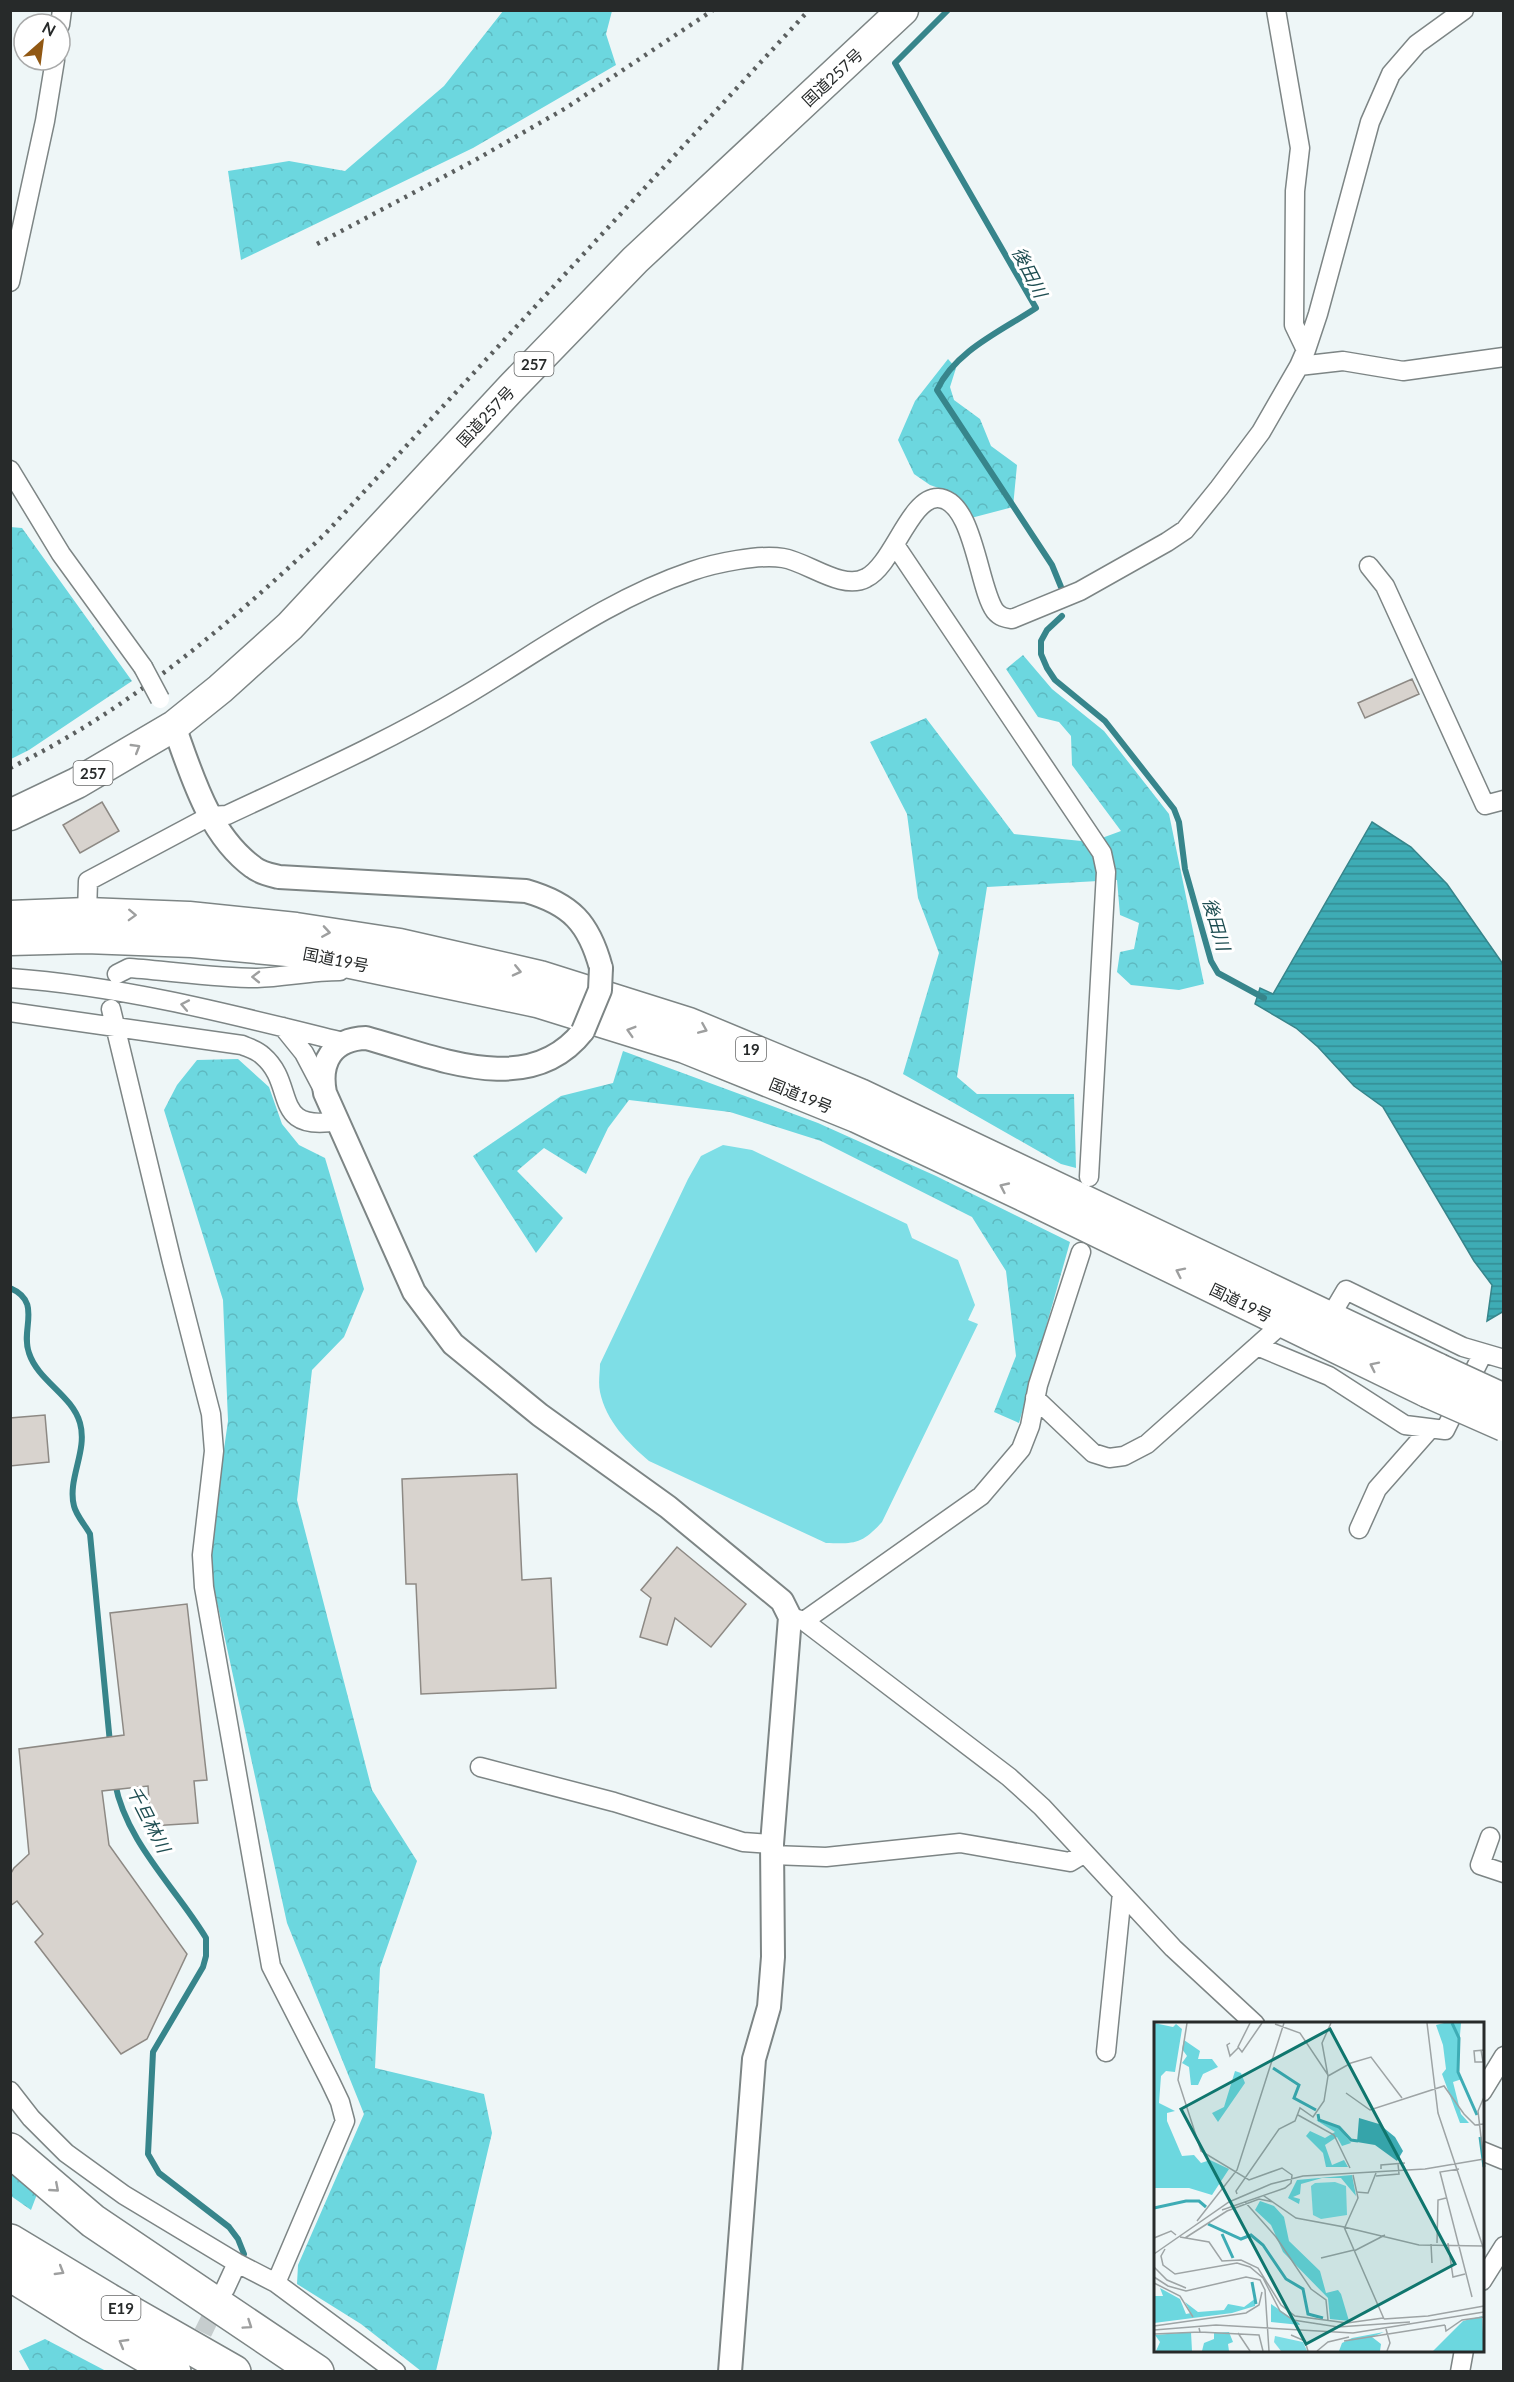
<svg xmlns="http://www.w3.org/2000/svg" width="1514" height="2382" font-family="Lato,'Noto Sans JP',sans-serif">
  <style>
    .forest { fill: url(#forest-crowns) }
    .park { fill: #7edee6 }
    .water { fill: url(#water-rules); stroke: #37858b; stroke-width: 1.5 }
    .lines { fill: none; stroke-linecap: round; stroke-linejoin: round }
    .stream { stroke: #37858b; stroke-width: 6 }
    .building { fill: #d8d3ce; stroke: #8d8984; stroke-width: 1.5 }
    .minor-tunnel { stroke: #c6cdce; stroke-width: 18; stroke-dasharray: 18 9; stroke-linecap: butt }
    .minor-casing { stroke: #7d8585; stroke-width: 21 }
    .tertiary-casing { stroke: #7d8585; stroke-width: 26 }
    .trunk-casing { stroke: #7d8585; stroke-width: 33 }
    .motorway-casing { stroke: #7d8585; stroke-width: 36 }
    .minor { stroke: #fff; stroke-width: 18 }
    .tertiary { stroke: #fff; stroke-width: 22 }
    .trunk { stroke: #fff; stroke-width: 30 }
    .motorway { stroke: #fff; stroke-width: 33 }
    .rail { stroke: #5b5f5f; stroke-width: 4.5; stroke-dasharray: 3 6; stroke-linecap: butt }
    .minor-bridge-casing { stroke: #7d8585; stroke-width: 21; stroke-linecap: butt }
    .tertiary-bridge-casing { stroke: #7d8585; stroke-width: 26; stroke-linecap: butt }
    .trunk-bridge-casing { stroke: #7d8585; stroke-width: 33; stroke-linecap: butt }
    .minor-bridge { stroke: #fff; stroke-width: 18 }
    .tertiary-bridge { stroke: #fff; stroke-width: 22 }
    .trunk-bridge { stroke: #fff; stroke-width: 30 }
    .oneway { stroke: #9e9f9f }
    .labels { text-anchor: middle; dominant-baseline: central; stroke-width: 6; stroke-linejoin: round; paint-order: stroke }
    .shield { fill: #fff; stroke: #686a6a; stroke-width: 1.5 }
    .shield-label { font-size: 15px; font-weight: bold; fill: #272a2a }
    .street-label { font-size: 16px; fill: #272a2a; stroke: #fff }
    .water-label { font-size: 18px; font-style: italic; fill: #1f4e52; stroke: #fff }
    .inset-river { fill: none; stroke: #3eacb5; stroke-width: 3 }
    .inset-road { fill: none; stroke: #9ea4a5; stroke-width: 1.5 }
    .view { fill: #0f766e; fill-opacity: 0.15; stroke: #0f766e; stroke-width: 3 }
    .inset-edge { fill: none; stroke: #272a2a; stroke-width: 3 }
  </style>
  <defs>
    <pattern id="forest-crowns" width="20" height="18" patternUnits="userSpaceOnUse" patternTransform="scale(1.5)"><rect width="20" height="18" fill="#6cd7df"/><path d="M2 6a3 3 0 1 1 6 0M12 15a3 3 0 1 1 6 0" fill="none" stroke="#5eb9c0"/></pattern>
    <pattern id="water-rules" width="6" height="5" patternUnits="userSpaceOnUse" patternTransform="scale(1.5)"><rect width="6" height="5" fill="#3eacb5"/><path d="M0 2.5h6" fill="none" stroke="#348c93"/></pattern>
  </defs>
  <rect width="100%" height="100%" fill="#eef6f7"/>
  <path class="forest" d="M503,11h109l-6,23 10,31 -143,83 -232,112 -13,-89 61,-10 56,10 99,-85z
    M948,359l8,9 -6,19 4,13 26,19 11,27 26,19 -4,42 -42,11 -18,-25 -23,-8 -16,-11 -16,-34 17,-39z
    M10,527l12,1 110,153 -103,69 -18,9z
    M1023,655l29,34 52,42 65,83 35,170 -25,6 -48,-5 -14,-13 3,-20 14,-3 5,-26 -19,-8 -3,-35 -130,7 -30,190 20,17h97l2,74 -15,-4 -158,-90 36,-121 -21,-55 -11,-84 -37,-72 56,-24 88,116 77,8 30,-11 -49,-66 -1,-29 -12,-14 -21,-5 -32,-48z
    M623,1051l195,72 118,53 134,66 -51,181 -25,-11 22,-56 -10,-85 -34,-54 -151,-76 -91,-29 -101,-12 -21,28 -22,46 -42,-26 -27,23 46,47 -27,35 -63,-97 88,-60 52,-13z
    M238,1059l31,28 13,37 17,21 26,13 39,131 -20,48 -32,33 -15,130 75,290 45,71 -37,107 -5,100 109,26 8,39 -56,238h-15l-60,-47 -64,-40 1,-19 66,-151 -77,-191 -79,-362 20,-140 -5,-121 -59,-190 13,-25 20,-25z
    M10,2165l29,24 -8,21 -20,-14z
    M45,2339l61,32h-76l-11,-20z"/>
  <path class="park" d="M723,1145l29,5 155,74 5,14 46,22 17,45 -7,15 10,4 -96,198c-20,22 -27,22 -56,21l-177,-82c-21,-18 -43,-40 -49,-69 -2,-9 0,-20 0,-28l88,-185 13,-23z"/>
  <path class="water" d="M1372,822l39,25 36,37 56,80 1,347 -17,10 5,-36 -18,-24 -91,-154 -29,-21 -36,-39 -22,-19 -41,-24 5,-16 13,6z"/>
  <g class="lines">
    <path class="stream" d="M948,10l-53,53 141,245c-35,23 -81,43 -99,82l115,175 9,22
      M1062,616l-15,14 -6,11v13l6,14 8,12 50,41 69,88 5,13 6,47 26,92 7,12 46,25
      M10,1288c33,14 10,41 19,65 9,28 43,42 51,70 8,28 -13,56 -6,83 2,9 11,19 16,28l20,209
      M115,1783c11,59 61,105 91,155v18l-3,11 -50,85 -5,102 11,19 70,54 9,12 6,15"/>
  </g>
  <path class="building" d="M1412,679l7,15 -54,24 -7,-15z
    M102,802l17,29 -39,22 -17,-28z
    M45,1415l4,47 -39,4v-48z
    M517,1474l5,106 29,-2 5,110 -135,6 -5,-110h-10l-4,-105z
    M677,1547l69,57 -35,43 -36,-29 -8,27 -27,-8 11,-39 -10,-8z
    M187,1604l20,176 -13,1 4,42 -47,3 -3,-40 -46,5 7,54 78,109 -40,85 -26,15 -86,-112 8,-8 -26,-33 -7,5v-31l4,-7 15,-14 -10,-105 105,-14 -14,-122z"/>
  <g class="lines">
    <path class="minor-tunnel" d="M191,2357l29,-59"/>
    <defs>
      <path id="minor" d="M1276,10l24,138 -5,43 -1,134 12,25
        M60,25l2,-15
        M10,282l35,-161 10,-61
        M1299,366l44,-5 60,10 101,-14
        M10,470l51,84 82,113
        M895,545l207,308 4,19 -17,305
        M1369,566l16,20 100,219 19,-5
        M87,913l1,-32 122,-65 17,-1c81,-38 162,-74 239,-120 74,-44 143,-96 226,-124 23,-8 67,-17 91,-13 25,4 59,33 83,20 27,-13 44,-81 72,-80 36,2 40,90 57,113 5,6 10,7 17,8l68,-28 87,-49 18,-12 34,-42 42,-56 38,-66 7,-16 12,-36 52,-192 21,-48 26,-30 47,-34
        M117,974l12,-6c42,3 86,10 128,10 28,-1 55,-7 83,-7
        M10,978c113,8 224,37 333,64
        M111,1009l61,253 39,152 3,37 -12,104 2,32 67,379 59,115 10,21 5,19 -69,162
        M10,1012l232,33c7,3 15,5 21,11 34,29 7,77 75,65
        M283,1027l21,26 20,38
        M1330,1317l16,-27 117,57 41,12
        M1257,1346l72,30 76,49 40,5 38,-77
        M1035,1398l58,55 16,5 15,-2 23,-12 137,-122
        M1359,1529l18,-40 52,-59
        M790,1617l14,4 205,156 33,30 131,141 82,76
        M804,1621l177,-125 40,-47 9,-23 8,-41 43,-133
        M480,1767l134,35 129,40 29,2
        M1490,1837l-10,28 24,8
        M772,1855l54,2 134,-14 110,19 15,-9
        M1106,2052l16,-159
        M10,2091l21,27 35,35 58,42 113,68 39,20 120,89
        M1482,2092l22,-36
        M1482,2151l22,9
        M1482,2281l22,-35
        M225,2289l12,-26
        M1460,2372l4,-22"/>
      <path id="tertiary" d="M174,726c18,50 35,109 79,141 7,6 18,8 26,10l247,14c45,13 63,32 75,77
        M583,1031c-54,69 -147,26 -217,7 -34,1 -47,24 -41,55l89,199 39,52 87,71 128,92 114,94 8,16 -18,227 1,113 -4,50 -15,52 -24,313"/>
      <path id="trunk" d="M10,815l67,-32 97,-57 46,-37 70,-63 222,-239 123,-127 268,-250
        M10,916l77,-3 102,4 107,11 104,16 140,32 149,47 171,71 579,275
        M10,940l76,-2 106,4 106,10 239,50 148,46 171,69 172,81 399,194"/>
      <path id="motorway" d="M10,2150l83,71 224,151
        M10,2241l98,59 126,72
        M10,2274l82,51 82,47"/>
    </defs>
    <use href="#minor" class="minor-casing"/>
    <use href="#tertiary" class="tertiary-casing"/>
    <use href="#trunk" class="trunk-casing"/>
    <use href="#motorway" class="motorway-casing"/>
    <use href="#minor" class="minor"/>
    <use href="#tertiary" class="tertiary"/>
    <use href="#trunk" class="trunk"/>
    <use href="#motorway" class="motorway"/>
    <path class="rail" d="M317,244l160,-85 89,-51 147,-98
      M10,768c121,-59 218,-143 315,-234l484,-524"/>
    <defs>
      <path id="minor-bridge" d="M143,667l17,32"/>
      <path id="tertiary-bridge" d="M583,1031l17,-41 1,-22"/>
      <path id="trunk-bridge" d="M1439,1369l65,30
        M1427,1392l77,34"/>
    </defs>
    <use href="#minor-bridge" class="minor-bridge-casing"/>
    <use href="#tertiary-bridge" class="tertiary-bridge-casing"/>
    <use href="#trunk-bridge" class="trunk-bridge-casing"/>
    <use href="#minor-bridge" class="minor-bridge"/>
    <use href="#tertiary-bridge" class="tertiary-bridge"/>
    <use href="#trunk-bridge" class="trunk-bridge"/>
  </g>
  <defs><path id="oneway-chevron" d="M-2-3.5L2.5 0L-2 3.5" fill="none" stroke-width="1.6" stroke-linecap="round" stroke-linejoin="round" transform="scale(1.5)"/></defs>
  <g class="oneway">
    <use href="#oneway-chevron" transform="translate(136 748) rotate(-31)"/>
    <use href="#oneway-chevron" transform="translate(132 915) rotate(2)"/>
    <use href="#oneway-chevron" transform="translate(326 932) rotate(9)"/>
    <use href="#oneway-chevron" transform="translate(517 971) rotate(13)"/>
    <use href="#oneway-chevron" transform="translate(256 977) rotate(-179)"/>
    <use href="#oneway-chevron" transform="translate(185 1005) rotate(-169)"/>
    <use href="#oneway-chevron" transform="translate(703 1029) rotate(23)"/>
    <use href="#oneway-chevron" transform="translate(631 1031) rotate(-163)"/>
    <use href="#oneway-chevron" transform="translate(1004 1187) rotate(-155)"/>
    <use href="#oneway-chevron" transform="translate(1180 1272) rotate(-154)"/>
    <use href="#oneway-chevron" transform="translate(1374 1366) rotate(-154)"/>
    <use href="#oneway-chevron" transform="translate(55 2188) rotate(41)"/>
    <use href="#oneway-chevron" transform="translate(60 2271) rotate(31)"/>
    <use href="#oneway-chevron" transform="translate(248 2325) rotate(34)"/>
    <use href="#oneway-chevron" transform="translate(123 2343) rotate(-150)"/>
  </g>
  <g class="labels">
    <g class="shield">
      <rect x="514.5" y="352" width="39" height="24" rx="4.5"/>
      <rect x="73.5" y="761" width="39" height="24" rx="4.5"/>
      <rect x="736" y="1037" width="30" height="24" rx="4.5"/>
      <rect x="101.5" y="2296" width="39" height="24" rx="4.5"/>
    </g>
    <g class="shield-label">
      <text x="534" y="364">257</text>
      <text x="93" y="773">257</text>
      <text x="751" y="1049">19</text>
      <text x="121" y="2308">E19</text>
    </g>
    <g class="street-label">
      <text transform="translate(832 77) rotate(-43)">国道257号</text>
      <text transform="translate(485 416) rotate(-47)">国道257号</text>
      <text transform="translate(336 959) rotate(11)">国道19号</text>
      <text transform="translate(801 1095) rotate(22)">国道19号</text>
      <text transform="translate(1241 1302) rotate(26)">国道19号</text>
    </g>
    <g class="water-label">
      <text transform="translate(1030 272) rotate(63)">後田川</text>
      <text transform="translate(1217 924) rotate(74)">後田川</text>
      <text transform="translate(149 1819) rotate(63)">千旦林川</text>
    </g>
  </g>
  <g transform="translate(1154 2022)">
    <rect width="330" height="330" fill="#eef6f7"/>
    <path d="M121,314l28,6 4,9h-26l-7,-9z" fill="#7edee6"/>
    <path d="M0,1l19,4 3,-3 6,5 -7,43 -9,-1 -5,5 -2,27 16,8 -8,2v8l15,35 12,-1 7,8 9,-3 19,9 -17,26 -23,-7h-35zM290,1h17l-4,49 5,7 -9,3 8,32 8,9h-9l-18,-49 4,-5 -3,-24 -7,-20zM30,18l16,11 -2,8h14l6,8 -15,7 -5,11h-7l-2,-18 -7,-4 5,-7 -5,-7zM81,49l6,2 4,10 -27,39 -6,-9 12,-6zM162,98l23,8 12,15 -9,3 -5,-9 -12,8 7,20 12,-5 4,7h-22l-3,-14 -17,-17 4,-5 15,7 10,-6zM198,153l4,21 -15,-18h-19l-21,6 -1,10 -7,3 7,2 -1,5 -11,-6 9,-18zM106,179l14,5 10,11 5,24 31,30 6,22 12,-3 3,4 8,27 -19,-2 -2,-21 -45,-46 -12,-27 -16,-15zM6,266l20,11 6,15 5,-1 -6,-11 13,10 26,-2 4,-6 16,3 12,-9 -1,8 -23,7 -78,10v-27h9zM117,282l28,19 1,2 -29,-3zM328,294l2,35h-51l30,-30zM37,310l1,19h-36l4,-9 -5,-7zM75,310l4,10 -5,2 1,7h-27l2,-8 10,-4v-6zM230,310l-12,5 9,7 -1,7h-41l3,-8 10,-5z" fill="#6cd7df"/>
    <path d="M161,161l20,-1 11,4 1,29 -26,4 -8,-4 -2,-29z" fill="#7edee6"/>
    <path d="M205,96l20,6 16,13 8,14 -6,10 -22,-16 -18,-3z" fill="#3eacb5"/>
    <path class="inset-river" d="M298,1l7,15 -1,34 19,43M119,46l26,17 -5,13 22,12M164,92l1,6 20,7 12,13 7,1M326,115l4,30M0,186l32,-7h13l7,6M54,202l33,15 10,-4 12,10 23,34 17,10 5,25 15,4M68,212l11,24M98,260l4,22"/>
    <path class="inset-road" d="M33,1l-9,57 23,71 48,29 33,-12 10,7 -1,8 -6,5 -63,22M96,1l-12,24 4,5 20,-29M273,1l11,90 46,137M121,2l25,9 28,42M76,21l-3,2 3,11 8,-8M327,28l2,12h-8l-1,-11 10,-1M174,54l23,-13 20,-6 31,41M192,71l24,17 74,-24 20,28 11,11 9,-1M330,75l-6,14 6,52M144,93l36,20 16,33M227,147v-4l24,-2M305,147l-19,3 32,125M222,154l23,-2 -1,-10M202,170l12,1 8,-20M83,172l-1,-3 43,-62 16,-8 5,-13 13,9 11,-16 4,-25 -6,-33 9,-20M110,174l32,22 48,9 40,92M91,180l31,35 35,52 15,11 2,20M43,199l40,-51 47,-147M190,205l75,18 64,1M191,205l13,-29 -5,-23M26,215l29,5 13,19 19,-1 17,8 23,37 14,11 52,7 36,-5M0,216l17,-7 5,4M31,216l42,-27 32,-12 14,3M283,221l1,-43 8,-2M294,221l5,34 12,-3M277,222l1,19M11,227l-4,7 2,9 12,9 62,-11 13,4 13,11 17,33 13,9 45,7 72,-5M200,229l31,-16M0,232l75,-52 42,-18 32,-8 122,-7 59,-10M167,236l33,-8M0,245l13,13 19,8M0,255l14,9 18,5 60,-14 14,3 5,10 4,61M0,261l26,13 13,21M230,297l44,-3 56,-10M291,303l1,6 16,-11 22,-3M0,304l92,-13 13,-8 3,-13M45,306l1,4 59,3 4,16M232,307l4,14 -3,8M0,308l62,-5 137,8 131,-21M84,311l12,18M0,312l46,-2M137,313l14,6 3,10M190,319l101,-16M163,329l11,-9 21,-5"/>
    <path class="view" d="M176,7l125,235 -149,80 -125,-235z"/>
    <rect width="330" height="330" class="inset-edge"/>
  </g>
  <rect width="1514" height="2382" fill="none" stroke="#272a2a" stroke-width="24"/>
  <g transform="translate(42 42) rotate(28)"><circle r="28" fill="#ffffff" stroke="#a9aaaa" stroke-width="1.5"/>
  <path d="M0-4.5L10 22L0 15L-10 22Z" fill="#915813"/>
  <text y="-9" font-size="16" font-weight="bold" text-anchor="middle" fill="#272a2a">N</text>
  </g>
</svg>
